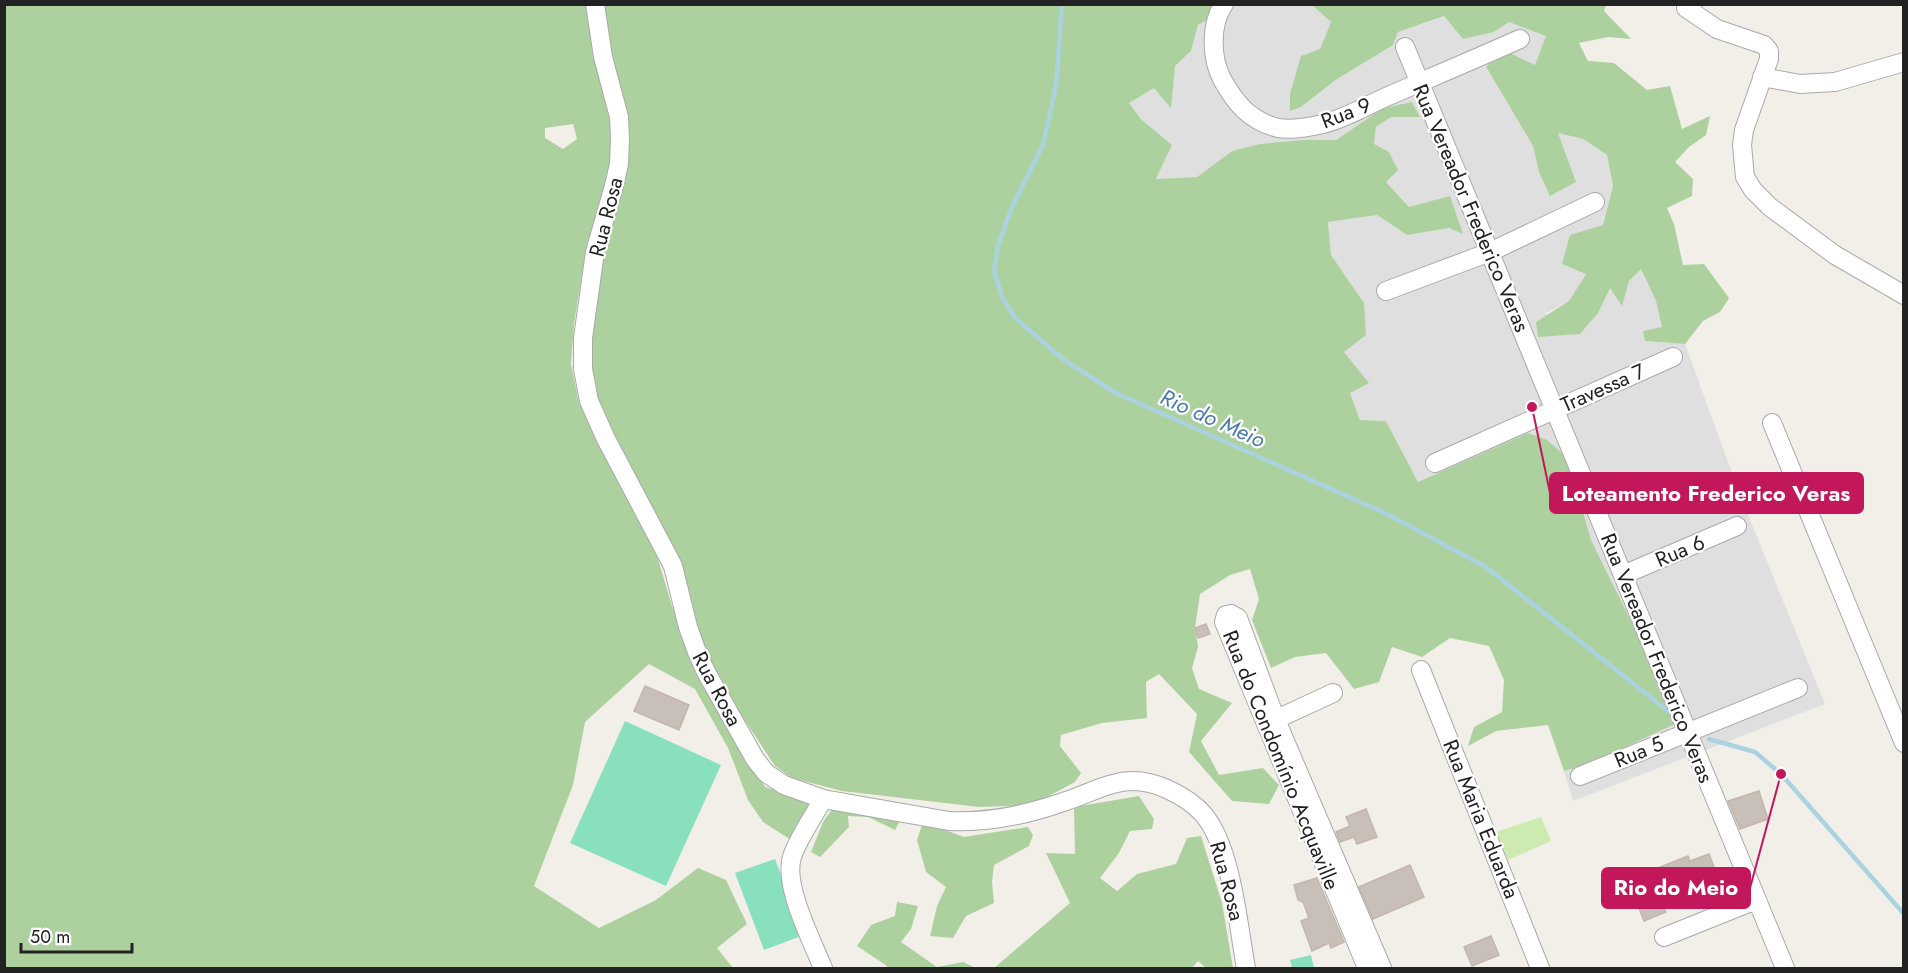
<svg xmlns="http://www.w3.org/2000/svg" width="1908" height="973" font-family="Jost,sans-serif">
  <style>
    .residential { fill: #e0dfdf }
    .grass { fill: #cdebb0 }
    .forest { fill: #add19e; fill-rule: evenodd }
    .pitch { fill: #88e0be }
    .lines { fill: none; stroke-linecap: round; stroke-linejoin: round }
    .stream { stroke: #aad3df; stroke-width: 4.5 }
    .building { fill: #c7bfb8; stroke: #c4b6ab; stroke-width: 1.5 }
    .minor-casing { stroke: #a9a9a9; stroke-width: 20 }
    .minor { stroke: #fff; stroke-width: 18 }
    .labels { text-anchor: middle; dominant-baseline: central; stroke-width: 4.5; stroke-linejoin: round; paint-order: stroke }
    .street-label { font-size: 21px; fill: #222; stroke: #fff }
    .water-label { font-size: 22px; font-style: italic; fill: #4a7aab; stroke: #fff }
    .leader { fill: none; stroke: #c2185b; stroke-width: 2 }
    .callout-dot { fill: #c2185b; stroke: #fff; stroke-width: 2 }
    .callout { fill: #c2185b; stroke: #c2185b; stroke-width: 2 }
    .callout-label { font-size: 22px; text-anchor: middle; font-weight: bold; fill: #fff }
  </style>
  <rect width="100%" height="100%" fill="#f2efe9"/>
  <path class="residential" d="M1212,5h100l19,17 -11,27 -30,45 1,16 10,-3 97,-75 47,-16 49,16 15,-10 38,14 -12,30 -49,2 47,78 6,26 19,-39 25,6 24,16 6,31 -10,39 -17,49 -17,27 -24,13 53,-1 12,-26 12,18 7,-24 12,-12 15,32 7,27 -18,13 40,3 55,151 85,209 -252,97 -9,-30 22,-6 18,-8 61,-67 -74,-150 -11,-39 -2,-34 -50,-34 -110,49 -32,-61 -26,-1 -10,-27 -6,-41 20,-49 -33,-48 -3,-33 49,-7 30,20 42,-7 13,5 -53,-26 -23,-25 -12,-38 2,-17 15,-10 28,-1 -7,-14 -29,6 -47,32h-33l-71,11 -35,26 -41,2 16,-34 -31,-26 -12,-16 25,-16 17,20 4,-41 16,-15 7,-26 11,-6z"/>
  <path class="grass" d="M1541,817l10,24 -43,19 -12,-28z"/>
  <path class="forest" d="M5,5h1207l-3,14 -11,6 -7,26 -16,15 -4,42 -17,-20 -25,15 12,16 31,26 -16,34 41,-2 35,-26 28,-7 43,-4h33l47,-32 29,-6 8,15h-29l-15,10 -2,17 15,8 9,18 -12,12 23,25 41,-11 13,38 -14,-6 -42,7 -30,-20 -49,7 3,33 33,48 2,32 -22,17 25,31 -19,10 10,27 26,1 32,61 110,-49 19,7 31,27 2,34 11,39 74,150 10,34 -89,41 -22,6 -16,-46 -52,6 -28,15 6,-19 28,-15 2,-32 -15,-34 -39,-8 -28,19 -30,-10 -13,35 -25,7 -28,-36 -31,4 -24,11 -19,-48 7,-21 -9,-30 -20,6 -30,19 -5,34 3,19 -6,21 7,21 33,14 -31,38 18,34 44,-7 16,17 -10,19 -37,-3 -43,-49 8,-38 -38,-40 -13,8 1,36 -45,5 -41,12 -1,11 21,27 -6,9 -43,23 -53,2 -137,-16 -50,-13 -17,-12 -57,-86 -119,-270 -6,-20 -5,-50 15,-139 -16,42 -13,81 -3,40 8,39 30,49 49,107 14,47 19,52 74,129 39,12 7,10 -17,33 -31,-20 -15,-22 -20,-52 -33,-59 -46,-25 -64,58 -12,63 -39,101 65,42 57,-28 42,-32 28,12 21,44 -30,24 16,20h-728zM573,124l4,15 -14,10 -18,-11v-10z
    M1312,5h294l-2,6 27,28 -23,-2 -29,6 9,18 26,2 33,27 23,-4 12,43 28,-13 -4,19 -17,12 -14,15 18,17 -1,17 -25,12 7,16 9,41 21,-1 25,34 -9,14 -17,9 -18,23 -40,-3 -2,-10 19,-4 -6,-26 -15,-32 -12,12 -7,25 -12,-18 -12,25 -18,21 -42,3 -2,-15 33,-21 17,-27 -24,-10 8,-29 33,-10 10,-39 -6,-31 -24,-16 -25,-6 18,49 -26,14 -11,-24 -6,-26 -47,-79 15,-18 34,16 11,-29 -37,-14 -15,10 -31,7 -19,-23 -46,16 -5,13 -56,34 -36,28 -11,4v-17l11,-38 19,-7 11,-27z
    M1139,796l15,23 -2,10 -22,2 -11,22 -19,25 17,13 20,-17 39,-10 11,-26 14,-2 21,67 11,65h-27l-8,-7 -6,7h-198l76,-65 -24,-50 29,1 -1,-47z
    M835,805l67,12 -7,13 -27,-13 -20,-1 1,11 -29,30 -9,-5 12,-30z
    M923,822l41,15 64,-10 5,8 -4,11 -35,19 -2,17 2,21 -28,13 -13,22 -23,-2 7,-30 9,-19 -20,-15 -9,-32z
    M897,902l21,4 -7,23 -10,13 36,25 26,-5 13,6h-90l1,-2 -30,-20 14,-21 24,-9z"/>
  <path class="pitch" d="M625,721l96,44 -55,121 -96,-43z
    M775,859l29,76 -40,15 -29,-77z
    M1311,955l3,13h-22l-2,-8z"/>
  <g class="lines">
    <path class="stream" d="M1062,4l-6,82 -13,59 -32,64 -13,37 -4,25 9,28 12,19 49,42 52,33 271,121 99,53 187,148
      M1709,739l46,13 26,22 123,140"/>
  </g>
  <path class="building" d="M1206,624l4,10 -12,4 -3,-10z
    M645,686l44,19 -10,25 -45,-19z
    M1759,791l9,28 -28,10 -12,-28z
    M1366,809l11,28 -20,7 -3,-7 -14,5 -4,-10 14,-6 -4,-9z
    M1709,854l13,33 -58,22 2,3 -22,9 -16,-41 60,-24 2,5z
    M1410,865l14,32 -51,22 -14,-32z
    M1317,878l27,64 -13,6 -2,-5 -17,8 -11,-30 8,-3 -6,-16 -5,-2 -4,-15z
    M1491,936l8,19 -27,11 -8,-19z"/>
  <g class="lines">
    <defs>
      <path id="minor" d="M595,4l8,53 16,60 1,22 -1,25 -5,22 -19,66 -12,86v31l6,32 17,38 67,127 15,61 9,25 9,20 49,87 11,14 18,12 39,14 126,22c41,2 78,-6 117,-20 16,-5 31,-13 47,-17 19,-6 36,-3 54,5 13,6 27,14 37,26 28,34 34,110 42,153
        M1224,4c-14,20 -13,54 -2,75 13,24 28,42 56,49 13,2 32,-1 45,-4 21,-5 43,-18 63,-27 44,-19 89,-38 134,-58
        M1692,4l-6,4 31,21 47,16 5,6v8l-25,71 -2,15 3,32 8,13 17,17 65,48 69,40
        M1405,47l380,921
        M1762,77l38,7 35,-2 69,-20
        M1386,291l104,-39 105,-50
        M1772,423l132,320
        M1435,463l238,-106
        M1623,575l114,-49
        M1421,670l119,298
        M1266,724l67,-31
        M1580,776l218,-88
        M1664,937l92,-37
        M823,968c-11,-27 -40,-83 -31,-111 6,-19 22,-41 31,-58
        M1367,968l-143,-346 2,-7 5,-1 7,4 38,102 106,248"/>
    </defs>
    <use href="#minor" class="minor-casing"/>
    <use href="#minor" class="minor"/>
  </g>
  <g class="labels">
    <g class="street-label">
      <text transform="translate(1346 113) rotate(-21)">Rua 9</text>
      <text transform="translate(1471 208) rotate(67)">Rua Vereador Frederico Veras</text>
      <text transform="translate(606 217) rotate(-76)">Rua Rosa</text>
      <text transform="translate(1603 388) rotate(-24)">Travessa 7</text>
      <text transform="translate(1680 551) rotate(-23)">Rua 6</text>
      <text transform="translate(1657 658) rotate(68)">Rua Vereador Frederico Veras</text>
      <text transform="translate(717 689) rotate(62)">Rua Rosa</text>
      <text transform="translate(1639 752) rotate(-22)">Rua 5</text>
      <text transform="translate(1281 760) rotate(68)">Rua do Condomínio Acquaville</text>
      <text transform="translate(1481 819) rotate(68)">Rua Maria Eduarda</text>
      <text transform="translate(1227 881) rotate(75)">Rua Rosa</text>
    </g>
    <g class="water-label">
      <text transform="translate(1213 418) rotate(24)">Rio do Meio</text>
    </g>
  </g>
  <path class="leader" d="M1532 407L1550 493M1781 774L1750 888"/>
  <g class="callout-dot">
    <circle cx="1532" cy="407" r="6"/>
    <circle cx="1781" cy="774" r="6"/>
  </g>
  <g class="callout">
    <rect x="1550" y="473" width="313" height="40" rx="6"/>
    <rect x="1602" y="868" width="148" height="40" rx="6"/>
  </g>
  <g class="callout-label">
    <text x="1706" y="501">Loteamento Frederico Veras</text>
    <text x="1676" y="895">Rio do Meio</text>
  </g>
  <rect width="1908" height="973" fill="none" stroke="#222222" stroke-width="12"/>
  <path d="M21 943v9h111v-9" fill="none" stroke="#222222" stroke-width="3"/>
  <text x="30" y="943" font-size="18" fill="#222222" stroke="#ffffff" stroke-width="4.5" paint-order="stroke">50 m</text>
</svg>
